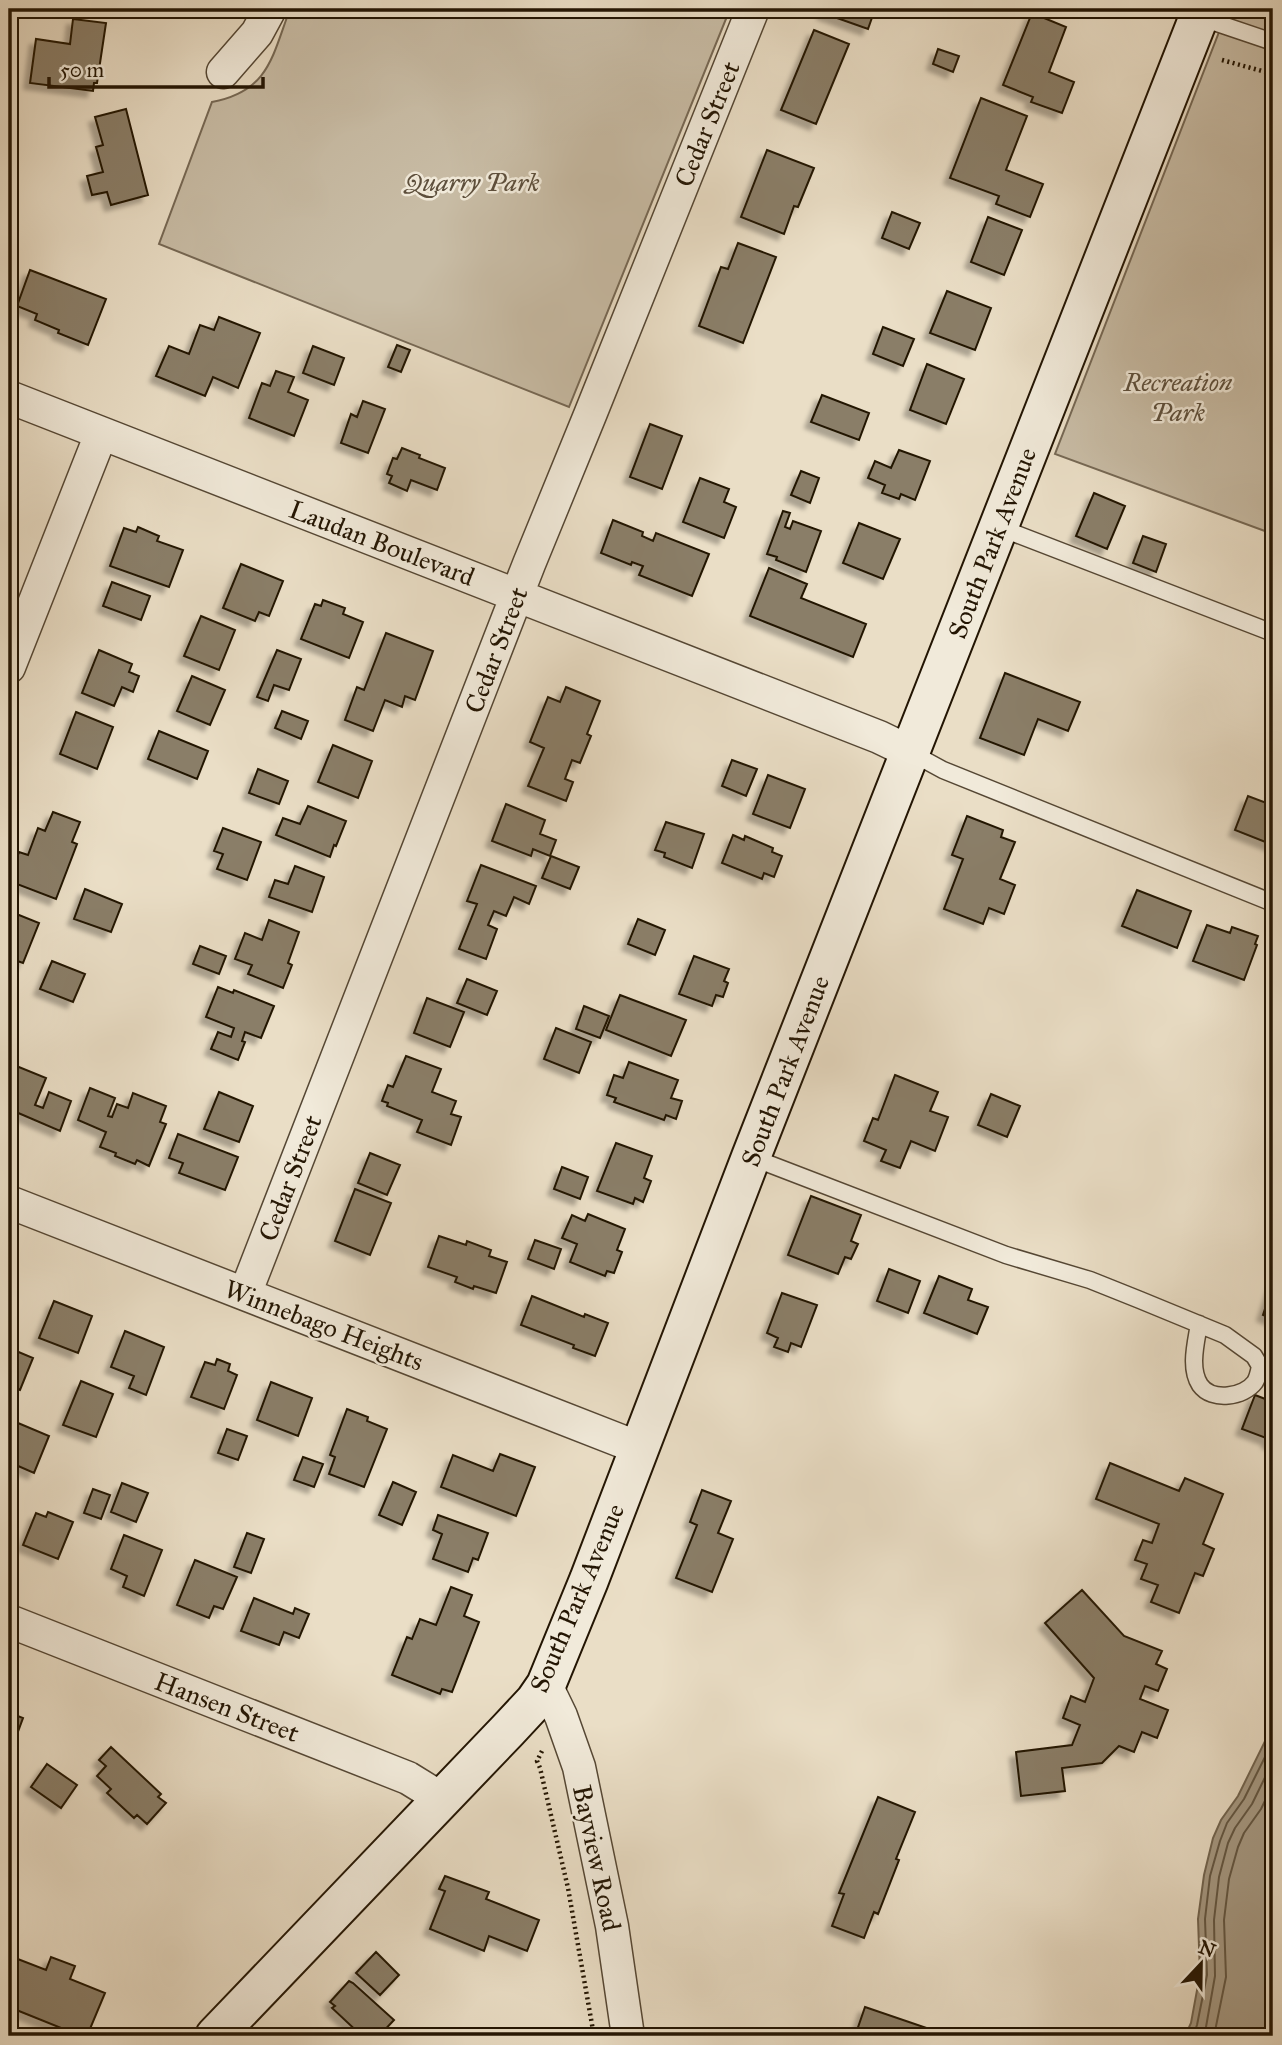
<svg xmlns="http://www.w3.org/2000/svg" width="1282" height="2045" font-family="'IM FELL Great Primer',serif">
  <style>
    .green { fill: #c8bca5; stroke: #766854; stroke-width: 2 }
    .water { fill: #a69a84; stroke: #726550; stroke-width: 2 }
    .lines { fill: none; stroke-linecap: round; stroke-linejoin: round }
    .shore { stroke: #645844; stroke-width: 2 }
    .building { fill: #8a7e68; stroke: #231503; stroke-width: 2; filter: url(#shadow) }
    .service-casing { stroke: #554734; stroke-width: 19 }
    .minor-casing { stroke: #554734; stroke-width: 35 }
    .secondary-casing { stroke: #231503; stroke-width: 42 }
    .path { stroke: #231503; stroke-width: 4.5; stroke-dasharray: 2 3.5; stroke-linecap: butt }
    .service { stroke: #f1eada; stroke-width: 16 }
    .minor { stroke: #f1eada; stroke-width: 32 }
    .secondary { stroke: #f1eada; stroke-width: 38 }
    .labels { text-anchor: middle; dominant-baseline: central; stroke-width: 5; stroke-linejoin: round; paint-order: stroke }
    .street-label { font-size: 26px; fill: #231503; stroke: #f1eada }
    .park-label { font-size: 26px; font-style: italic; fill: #5d4f3c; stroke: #f1eada }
  </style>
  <defs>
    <filter id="shadow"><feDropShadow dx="-6" dy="6" stdDeviation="2" flood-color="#0004"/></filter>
  </defs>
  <rect width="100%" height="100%" fill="#eadec6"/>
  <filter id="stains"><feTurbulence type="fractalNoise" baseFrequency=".00286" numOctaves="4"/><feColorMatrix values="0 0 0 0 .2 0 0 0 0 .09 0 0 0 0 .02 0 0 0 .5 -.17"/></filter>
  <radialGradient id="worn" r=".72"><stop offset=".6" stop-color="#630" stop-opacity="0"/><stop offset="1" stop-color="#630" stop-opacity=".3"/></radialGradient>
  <path class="green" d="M290,9h440l-161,398 -410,-163 53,-142c57,-11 60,-45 78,-93z
    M1228,9h45v525l-218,-80z"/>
  <path class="water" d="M1273,1725v311h-88l6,-13 9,-49 -2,-55 6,-44 9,-37 8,-18 17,-24z"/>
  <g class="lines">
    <path class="shore" d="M1193,2036l4,-11 10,-50 -2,-56 5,-43 10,-35 7,-18 17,-24 29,-58
      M1202,2036l4,-9 9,-51 -1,-56 5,-43 9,-34 7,-15 17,-24 21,-43
      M1214,2036l12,-59 -2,-57 5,-41 9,-32 6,-14 17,-24 12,-25"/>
  </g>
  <path class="building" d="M824,9h51l-7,20 -45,-16z
    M1032,13l34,14 -17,45 25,10 -12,31 -31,-11 2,-5 -30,-12z
    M73,19l33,4 -9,60h-3l-1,8 -63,-8 6,-44 34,5z
    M814,30l35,14 -33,80 -35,-14z
    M938,49l21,7 -6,16 -20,-8z
    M981,98l46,18 -21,54 37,14 -13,33 -34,-13 3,-8 -49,-18z
    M126,109l22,86 -37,10 -4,-13 -15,3 -5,-19 16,-4 -7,-25 7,-2 -8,-28z
    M767,150l47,18 -16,39 -4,-1 -10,28 -43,-17z
    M892,212l28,11 -11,26 -27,-11z
    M988,217l34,13 -18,45 -33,-13z
    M738,243l38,14 -33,86 -44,-17 22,-59 7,2z
    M30,270l76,29 -18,46 -30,-12 1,-3 -24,-10 2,-6 -20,-8z
    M947,291l44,17 -16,42 -45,-17z
    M219,317l41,16 -22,55 -25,-11 -8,19 -49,-20 13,-30 20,8 11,-29 14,5z
    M883,327l31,12 -11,27 -30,-12z
    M397,345l13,5 -9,22 -13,-5z
    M313,346l31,12 -10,27 -31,-12z
    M927,364l37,15 -18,45 -36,-14z
    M276,371l18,6 -6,15 20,8 -14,36 -45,-18 13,-35 8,3z
    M822,395l47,18 -10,27 -48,-18z
    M363,401l22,8 -17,44 -27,-10 10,-29 6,3z
    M650,424l32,12 -20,53 -32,-12z
    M402,448l18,7 -1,3 26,10 -8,22 -26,-10 -4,11 -18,-8 3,-7 -5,-2 6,-16 4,1z
    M899,450l31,11 -15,39 -14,-6 -2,5 -17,-6 3,-8 -17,-7 7,-17 16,7z
    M801,471l18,7 -9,25 -19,-8z
    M700,478l29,11 -5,13 12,5 -12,31 -41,-16z
    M1094,493l31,13 -18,43 -31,-13z
    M783,511l7,2 -5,14 5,2 3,-8 28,10 -15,41 -30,-12 1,-3 -10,-3z
    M613,520l30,12 -1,4 11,5 3,-8 53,21 -17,42 -53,-21 4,-9 -11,-4 -1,3 -30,-12z
    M859,523l41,16 -17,40 -40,-16z
    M138,527l21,9 -2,5 26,9 -14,37 -59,-21 14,-38 12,4z
    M1143,536l23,8 -10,28 -23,-9z
    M241,564l42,17 -14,35 -10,-4 -4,9 -32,-13z
    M769,568l38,16 -6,14 65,26 -13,33 -103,-41z
    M112,582l38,14 -9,24 -38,-14z
    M323,600l22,8 -2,6 20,8 -14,36 -48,-19 14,-35 6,2z
    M201,616l34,14 -16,40 -35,-14z
    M386,633l47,18 -18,49 -10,-4 -3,11 -17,-7 -12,31 -28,-11 12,-33 7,3z
    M99,650l33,14 -3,8 10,4 -6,16 -11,-5 -8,19 -32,-13z
    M277,650l24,9 -12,31 -15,-5 -6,16 -11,-4z
    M1005,673l75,29 -12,29 -30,-12 -14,36 -44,-17z
    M192,676l33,14 -15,35 -33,-14z
    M566,687l34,14 -13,33 4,2 -11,27 -8,-3 -7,19 8,3 -7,19 -38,-15 16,-38 -14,-6 18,-45 12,5z
    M282,711l26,10 -7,18 -26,-11z
    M76,712l37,15 -16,42 -37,-15z
    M159,731l49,20 -11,28 -49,-20z
    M333,745l39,16 -14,37 -40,-16z
    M732,760l25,9 -11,27 -24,-10z
    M258,769l30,12 -9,23 -30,-11z
    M768,775l37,14 -15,39 -37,-14z
    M1273,795v50l-38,-15 13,-34 21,8z
    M506,804l39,16 -5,14 16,6 -6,16 -17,-7 -2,7 -39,-15z
    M308,806l38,15 -10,25 -2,-1 -4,12 -54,-22 7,-17 17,6z
    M53,812l27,10 -8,20 5,2 -21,55 -47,-18 10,-29 9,3 10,-27 7,3z
    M967,816l36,14 -2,7 14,5 -15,37 15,6 -11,29 -15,-6 -6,16 -39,-15 19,-50 -11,-4z
    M666,822l38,12 -12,34 -28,-11 1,-4 -10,-3z
    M223,828l38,14 -14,38 -30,-11 6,-15 -9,-3z
    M733,835l11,5 1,-4 28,12 -1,4 10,4 -8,21 -10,-4 -2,6 -40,-16z
    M551,856l28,11 -9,22 -28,-11z
    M481,865l55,21 -7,18 -15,-7 -8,19 -12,-5 -6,14 9,4 -11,30 -27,-10 18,-45 -10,-3z
    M295,866l29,11 -12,35 -43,-15 6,-17 13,4z
    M85,889l37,15 -11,28 -37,-13z
    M1137,890l54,21 -14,37 -55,-22z
    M9,911l30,12 -16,40 -14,-5z
    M638,919l27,11 -10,25 -27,-11z
    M269,920l30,12 -11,31 4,2 -9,23 -35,-14 4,-9 -17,-6 10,-26 17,7z
    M1207,925l23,8 2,-6 26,9 -3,8 2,1 -13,35 -51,-19z
    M200,946l26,10 -7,18 -26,-10z
    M694,956l35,13 -5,12 4,2 -5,14 -7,-2 -4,11 -33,-12z
    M52,961l33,13 -12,28 -33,-13z
    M467,979l30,12 -10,24 -30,-12z
    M218,987l15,6 1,-3 40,16 -13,32 -16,-6 -3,9 3,1 -7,18 -27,-11 7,-17 13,5 3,-9 -28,-11z
    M620,995l66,25 -15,36 -65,-26z
    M427,998l37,14 -14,35 -36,-14z
    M584,1006l25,10 -9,22 -24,-9z
    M556,1028l35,14 -12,31 -35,-14z
    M406,1056l35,13 -9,23 24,9 -5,13 10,3 -10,28 -34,-13 5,-12 -35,-14 1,-3 -6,-2 6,-16 5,2z
    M629,1062l49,18 -7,18 11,3 -6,18 -10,-4 -2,5 -50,-18 2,-4 -9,-3 7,-20 9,3z
    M9,1063l37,15 -11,27 8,3 6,-16 22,9 -11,30 -51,-22z
    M895,1075l43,17 -8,19 18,6 -13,34 -24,-10 -11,27 -19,-7 5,-11 -22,-9 9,-23 5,2z
    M90,1088l25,10 -7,18 4,1 5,-13 11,4 5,-15 33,13 -6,16 6,2 -17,42 -12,-6 -2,4 -20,-8 1,-3 -16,-6 6,-15 -28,-12z
    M219,1092l34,14 -14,36 -35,-13z
    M991,1094l29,12 -13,31 -29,-12z
    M178,1134l60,23 -13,33 -46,-17 4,-10 -14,-5z
    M616,1143l36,13 -8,22 7,3 -8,21 -8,-4 -2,6 -36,-13z
    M370,1153l30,12 -13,30 -29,-12z
    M562,1167l26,10 -8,22 -26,-10z
    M355,1189l36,14 -21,52 -35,-14z
    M811,1196l50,19 -10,26 7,3 -7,15 -6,-2 -7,17 -50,-19z
    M588,1214l37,15 -8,21 5,2 -8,21 -7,-2 -2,5 -35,-14 7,-18 -15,-6 10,-23 13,6z
    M439,1236l27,9 1,-4 24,9 -2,6 18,6 -11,31 -22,-7 -1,3 -18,-7 2,-5 -29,-10z
    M535,1240l26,9 -7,20 -26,-10z
    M889,1269l31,12 -12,32 -31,-12z
    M939,1276l33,13 -4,11 20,7 -11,27 -53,-21z
    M1273,1285v34l-10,-4z
    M782,1293l35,12 -16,42 -10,-4 -3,9 -14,-5 4,-9 -11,-5z
    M532,1296l52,21 1,-3 23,9 -13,33 -22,-8 1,-3 -53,-20z
    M54,1301l38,15 -14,37 -39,-15z
    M125,1331l39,16 -18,48 -17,-7 5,-12 -23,-9z
    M9,1348l24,10 -13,32 -11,-4z
    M217,1359l13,5 -2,7 9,4 -13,34 -33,-12 14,-35 10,3z
    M81,1381l32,13 -17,43 -33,-12z
    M271,1382l41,16 -14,38 -41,-16z
    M1255,1395l18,7v42l-5,-2 1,-3 -27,-10z
    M347,1409l21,8 -1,4 20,8 -23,58 -35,-13 6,-17 -5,-2z
    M18,1423l31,13 -15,37 -25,-11v-16z
    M227,1429l20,7 -9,24 -20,-7z
    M500,1454l35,13 -19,49 -75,-29 12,-32 40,16z
    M303,1457l20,7 -9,23 -20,-7z
    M1110,1463l69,28 6,-13 38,16 -20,50 11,5 -11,27 -8,-3 -16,40 -28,-11 7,-17 -17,-6 6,-15 -12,-4 8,-20 9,3 7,-19 -63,-25z
    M393,1482l23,10 -14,33 -23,-10z
    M122,1483l26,10 -12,29 -25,-10z
    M93,1489l17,6 -9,24 -17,-6z
    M702,1490l29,11 -13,32 15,6 -21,53 -36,-14 21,-53 -7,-3z
    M48,1512l25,10 -15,37 -35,-14 13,-32 10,4z
    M438,1515l50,18 -10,27 -5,-2 -5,14 -35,-13 9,-25 -9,-4z
    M247,1533l17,6 -13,34 -17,-6z
    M124,1535l38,15 -18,46 -21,-9 4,-11 -16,-7z
    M195,1560l42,17 -14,32 -9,-3 -5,12 -32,-13z
    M451,1587l21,8 -8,21 15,6 -27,70 -10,-3 -2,5 -48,-19 15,-38 5,2 8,-20 16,6z
    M1082,1590l42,46 38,15 -6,13 11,5 -9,22 -13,-5 -5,13 28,11 -11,28 -15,-6 -8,20 -15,-6 -17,17 -40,5 3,23 -44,5 -5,-44 56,-7 8,-20 -17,-7 8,-22 14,6 9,-24 -49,-55z
    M254,1598l39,16 2,-6 14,6 -10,24 -15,-6 -5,13 -38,-14z
    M9,1705l3,1 -2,7 13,5 -14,38z
    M111,1747l50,47 -3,3 8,6 -19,21 -10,-9 -3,3 -27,-25 4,-4 -14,-13 9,-10 -7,-6z
    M47,1764l30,21 -16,23 -30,-21z
    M878,1797l37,15 -19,47 3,1 -21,54 -4,-2 -10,26 -32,-12 12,-32 -5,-1z
    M445,1876l44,16 -3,7 53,21 -12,31 -38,-15 -5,15 -54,-22 15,-38 -6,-2z
    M376,1952l23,23 -19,20 -24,-22z
    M10,1956l36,14 5,-13 24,9 -5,13 35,14 -18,43h-6l-72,-29z
    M349,1981l4,2 41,37 -15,16h-17l-30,-28 3,-2 -5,-4z
    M865,2007l85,29h-95z
    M546,2028l1,8h-43v-3z"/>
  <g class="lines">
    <defs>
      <path id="service" d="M1199,17l74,25
        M998,527l275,106
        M910,752l33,18 330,133
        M751,1157l255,98 84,25 50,20 85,35 29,21 6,10c-1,5 -2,11 -5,16 -11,15 -43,20 -55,3 -11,-17 -4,-42 -1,-61"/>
      <path id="minor" d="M223,72l34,-39 13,-24
        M9,397l870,340 31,15
        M9,667l92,-233
        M9,1202l630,246
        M245,1294l284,-730 61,-149 163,-406
        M9,1621l399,157 34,21
        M546,1685l15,31 18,51 33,159 16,110"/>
      <path id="secondary" d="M215,2036l293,-306 27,-29 11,-16 43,-105 162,-423 451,-1148"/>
    </defs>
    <use href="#service" class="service-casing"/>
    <use href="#minor" class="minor-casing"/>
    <use href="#secondary" class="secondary-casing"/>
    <path class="path" d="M1222,60l51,14
      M542,1751l-5,10 3,7 28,120 26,148"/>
    <use href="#service" class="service"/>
    <use href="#minor" class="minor"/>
    <use href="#secondary" class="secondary"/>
  </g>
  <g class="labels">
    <g class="street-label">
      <text transform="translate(707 124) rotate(-68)">Cedar Street</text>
      <text transform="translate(382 543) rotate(21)">Laudan Boulevard</text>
      <text transform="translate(992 543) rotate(-69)">South Park Avenue</text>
      <text transform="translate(496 650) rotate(-69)">Cedar Street</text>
      <text transform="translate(785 1071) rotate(-69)">South Park Avenue</text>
      <text transform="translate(290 1178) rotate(-69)">Cedar Street</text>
      <text transform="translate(324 1325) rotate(21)">Winnebago Heights</text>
      <text transform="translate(577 1598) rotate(-67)">South Park Avenue</text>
      <text transform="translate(227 1707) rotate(21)">Hansen Street</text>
      <text transform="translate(597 1858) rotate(78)">Bayview Road</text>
    </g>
    <g class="park-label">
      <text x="472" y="182">Quarry Park</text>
      <text x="1178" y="382">Recreation<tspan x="1178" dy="30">Park</tspan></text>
    </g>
  </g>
  <rect width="1282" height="2045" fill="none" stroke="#eadec6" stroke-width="35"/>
  <rect x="10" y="10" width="1261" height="2024" fill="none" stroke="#231503" stroke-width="3.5"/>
  <rect x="18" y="18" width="1247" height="2010" fill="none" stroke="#231503" stroke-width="2"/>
  <g transform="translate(1201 1964) rotate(22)" stroke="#f1eada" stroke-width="5" paint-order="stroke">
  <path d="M0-5L12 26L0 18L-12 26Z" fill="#231503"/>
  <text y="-10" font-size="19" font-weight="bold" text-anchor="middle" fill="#231503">N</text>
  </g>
  <path d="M49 77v10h214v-10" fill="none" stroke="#231503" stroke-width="3.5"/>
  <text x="60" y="77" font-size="21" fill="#231503" stroke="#f1eada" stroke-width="5" paint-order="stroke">50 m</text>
  <rect width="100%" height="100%" filter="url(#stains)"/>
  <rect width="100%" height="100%" fill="url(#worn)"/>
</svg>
